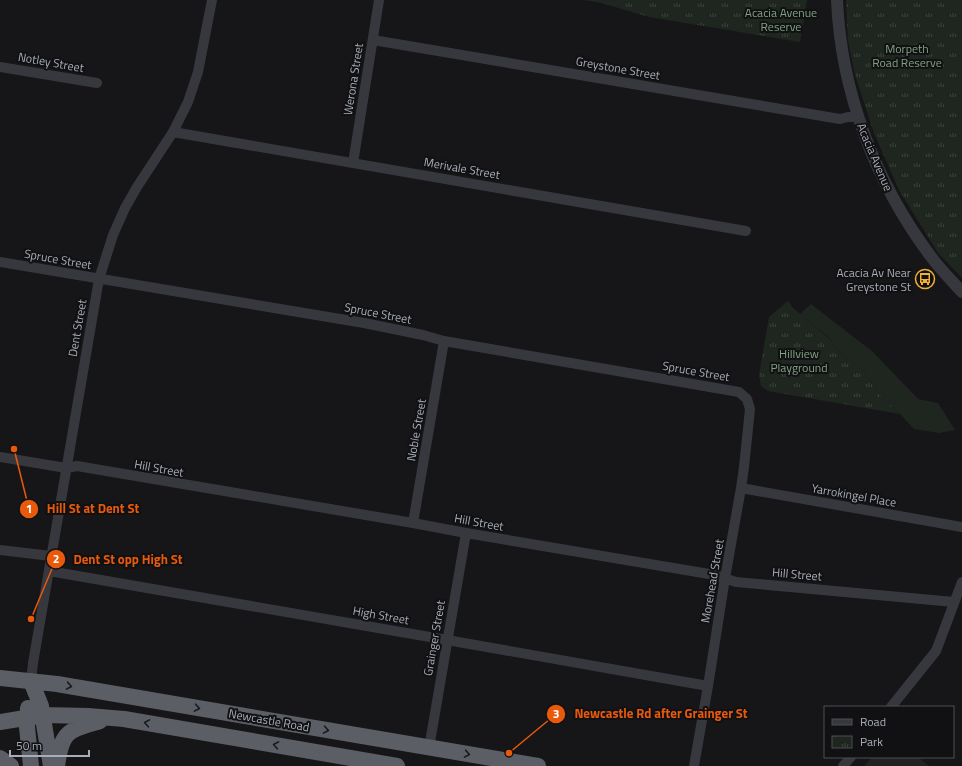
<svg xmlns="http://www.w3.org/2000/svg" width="962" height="766" font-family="'Titillium Web',sans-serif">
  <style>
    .built { fill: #222225 }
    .grass { fill: #1e261f }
    .park { fill: url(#park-tufts) }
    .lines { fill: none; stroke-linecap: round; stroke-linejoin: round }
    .minor { stroke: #37383d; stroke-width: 10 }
    .tertiary { stroke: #37383d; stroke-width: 12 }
    .trunk { stroke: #5b5e65; stroke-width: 16 }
    .oneway { stroke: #18191b }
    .labels { text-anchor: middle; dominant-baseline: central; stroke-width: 4; stroke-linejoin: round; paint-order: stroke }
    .park-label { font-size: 12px; fill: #7fa381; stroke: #111113 }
    .street-label { font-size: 12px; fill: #a8adb8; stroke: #111113 }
    .poi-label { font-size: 12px; fill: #a8adb8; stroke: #111113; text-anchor: end }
    .leader { fill: none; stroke: #e8590c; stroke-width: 1.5 }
    .callout-dot { fill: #e8590c; stroke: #111113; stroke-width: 1.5 }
    .mark-label { font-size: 12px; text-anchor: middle; font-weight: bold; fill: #fff }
    .callout-label { font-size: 13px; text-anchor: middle; font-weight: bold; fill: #e8590c; stroke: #111113; stroke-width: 4; stroke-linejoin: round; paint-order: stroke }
  </style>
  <defs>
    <pattern id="park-tufts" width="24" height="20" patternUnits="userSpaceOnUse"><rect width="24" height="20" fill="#1e261f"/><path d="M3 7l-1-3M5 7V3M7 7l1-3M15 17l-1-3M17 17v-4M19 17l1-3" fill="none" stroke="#3c433d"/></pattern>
  </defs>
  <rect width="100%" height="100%" fill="#161618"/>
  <path class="built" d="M872,757h46l11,9h-65z"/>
  <path class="grass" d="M811,304l62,48 45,47 20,4 17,27 -16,3 -25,-4 -14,-15 -18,-16 -18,-26 -29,-24 -5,-10 -30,-24z"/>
  <path class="park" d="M584,0h223l-7,42 -151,-25 -47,-14z
    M846,0h116v278l-24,-25 -39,-63 -25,-57 -19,-58 -7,-35z
    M788,301l5,7 37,31 5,9 29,24 18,26 18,16 -132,-23 -7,-5 -2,-11 10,-58z"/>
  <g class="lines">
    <path class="minor" d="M373,40l467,79 8,-2h10
      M0,67l97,16
      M173,132l573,99
      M353,163l26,-163
      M0,262l364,61 59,12 21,6 295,51 8,7 3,10 -6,58 -3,21 -16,90 -17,108 -14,80
      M0,457l66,11 11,-2 336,57 53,10 249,42 21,7 218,20
      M741,488l221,39
      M413,523l31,-182
      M0,550l51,6
      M49,571l398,69 261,46
      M31,681l2,-18 66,-384 14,-44 12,-27 12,-21 36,-55 15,-30 10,-30 14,-72
      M891,707l45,-56 26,-69
      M429,748l37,-215
      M843,766l8,-9"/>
    <path class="tertiary" d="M837,0c4,93 39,184 95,258 9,12 20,23 30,34"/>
    <path class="trunk" d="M0,678l57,6 481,82
      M31,681l10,25 10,60
      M28,708l-1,19 4,39
      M0,722l43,-7 45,1 36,3 273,47
      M0,758l11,8
      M57,766c5,-36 11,-35 43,-45"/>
  </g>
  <defs><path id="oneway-chevron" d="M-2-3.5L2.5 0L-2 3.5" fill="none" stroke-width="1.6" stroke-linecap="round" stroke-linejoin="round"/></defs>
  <g class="oneway">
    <use href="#oneway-chevron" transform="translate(69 686) rotate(10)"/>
    <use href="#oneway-chevron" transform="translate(197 708) rotate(10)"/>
    <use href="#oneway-chevron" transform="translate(147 723) rotate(-170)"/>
    <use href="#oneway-chevron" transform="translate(326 730) rotate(10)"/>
    <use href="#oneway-chevron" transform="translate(276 745) rotate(-170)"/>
    <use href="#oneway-chevron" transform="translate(467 754) rotate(10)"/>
  </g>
  <defs>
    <symbol id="bus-ring" viewBox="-11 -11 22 22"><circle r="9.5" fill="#111113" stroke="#f2b134" stroke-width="1.5"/><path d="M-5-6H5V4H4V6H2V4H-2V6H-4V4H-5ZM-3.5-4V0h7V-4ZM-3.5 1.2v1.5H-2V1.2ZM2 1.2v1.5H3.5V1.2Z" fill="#f2b134"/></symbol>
  </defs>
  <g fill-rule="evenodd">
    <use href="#bus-ring" x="914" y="268" width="22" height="22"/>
  </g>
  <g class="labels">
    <g class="park-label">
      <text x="781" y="12">Acacia Avenue<tspan x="781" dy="14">Reserve</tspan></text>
      <text x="907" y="48">Morpeth<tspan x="907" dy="14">Road Reserve</tspan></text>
      <text x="799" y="353">Hillview<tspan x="799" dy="14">Playground</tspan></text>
    </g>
    <g class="street-label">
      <text transform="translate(51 62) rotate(10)">Notley Street</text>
      <text transform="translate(618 68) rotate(10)">Greystone Street</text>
      <text transform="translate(353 79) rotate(-81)">Werona Street</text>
      <text transform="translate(875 157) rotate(67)">Acacia Avenue</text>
      <text transform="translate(462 168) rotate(10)">Merivale Street</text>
      <text transform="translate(58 259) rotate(10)">Spruce Street</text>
      <text transform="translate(378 313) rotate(11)">Spruce Street</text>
      <text transform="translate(77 328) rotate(-80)">Dent Street</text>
      <text transform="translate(696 371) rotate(10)">Spruce Street</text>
      <text transform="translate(416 430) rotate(-80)">Noble Street</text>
      <text transform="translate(159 468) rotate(10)">Hill Street</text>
      <text transform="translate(854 495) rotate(10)">Yarrokingel Place</text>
      <text transform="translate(479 522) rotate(10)">Hill Street</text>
      <text transform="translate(797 574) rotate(5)">Hill Street</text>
      <text transform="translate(712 581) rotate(-80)">Morehead Street</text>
      <text transform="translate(381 615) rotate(10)">High Street</text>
      <text transform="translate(434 638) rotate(-80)">Grainger Street</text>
      <text transform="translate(269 720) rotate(10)">Newcastle Road</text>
    </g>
    <g class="poi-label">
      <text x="911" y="272">Acacia Av Near<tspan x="911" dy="14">Greystone St</tspan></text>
    </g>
  </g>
  <path class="leader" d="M14 449L29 509M31 619L56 559M509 753L556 714"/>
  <g class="callout-dot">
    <circle cx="14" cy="449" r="4"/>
    <circle cx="31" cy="619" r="4"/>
    <circle cx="509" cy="753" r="4"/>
    <circle cx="29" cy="509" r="10"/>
    <circle cx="56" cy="559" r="10"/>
    <circle cx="556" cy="714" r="10"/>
  </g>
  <g class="mark-label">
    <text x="29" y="513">1</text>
    <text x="56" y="563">2</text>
    <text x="556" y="718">3</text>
  </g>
  <g class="callout-label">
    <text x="93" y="513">Hill St at Dent St</text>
    <text x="128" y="564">Dent St opp High St</text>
    <text x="661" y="718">Newcastle Rd after Grainger St</text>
  </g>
  <rect x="824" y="706" width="130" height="52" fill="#111113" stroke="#4d4f55"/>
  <rect x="832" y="719" width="20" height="6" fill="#37383d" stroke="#4d4f55"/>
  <text x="860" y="726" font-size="12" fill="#a8adb8">Road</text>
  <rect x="832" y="736" width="20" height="12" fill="url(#park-tufts)" stroke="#4d4f55"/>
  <text x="860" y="746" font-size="12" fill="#a8adb8">Park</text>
  <path d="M10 750v6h79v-6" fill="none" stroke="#a8adb8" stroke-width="2"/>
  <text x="16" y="750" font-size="12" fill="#a8adb8" stroke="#111113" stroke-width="3" paint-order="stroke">50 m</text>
</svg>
